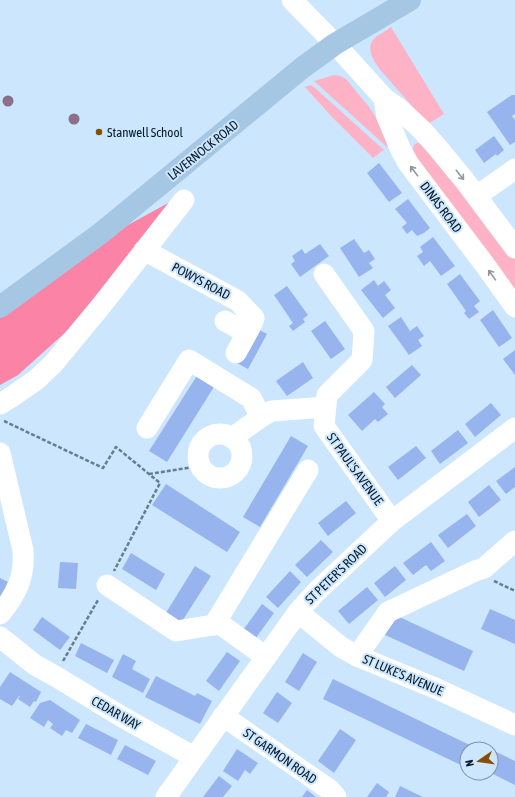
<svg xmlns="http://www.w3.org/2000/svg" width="515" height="797" font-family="'Asap Condensed',sans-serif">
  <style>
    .green { fill: #fdb3c5 }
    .forest { fill: #fb83a5 }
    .building { fill: #97b4ee }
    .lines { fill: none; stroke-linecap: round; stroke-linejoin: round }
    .path { stroke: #667c8f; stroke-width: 2.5; stroke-dasharray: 4 2; stroke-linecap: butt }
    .minor { stroke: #fff; stroke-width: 21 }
    .major { stroke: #a6c7e3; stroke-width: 22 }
    .tree { fill: #8c6f89 }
    .oneway { stroke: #90989e }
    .poi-dot { fill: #874e03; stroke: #cbe6fd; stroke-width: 1.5 }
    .labels { text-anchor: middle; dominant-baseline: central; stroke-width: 4; stroke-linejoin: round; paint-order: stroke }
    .poi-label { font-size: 13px; fill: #081927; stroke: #cbe6fd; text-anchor: start }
    .street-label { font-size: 13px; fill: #081927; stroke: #cbe6fd }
  </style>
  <rect width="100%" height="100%" fill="#cbe6fd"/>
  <path class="green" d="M391,27l53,87 -16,10 -46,-52c-8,-10 -19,-25 -5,-36 5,-3 10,-6 14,-9z
    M334,75l6,1 6,3 24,29 9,15 9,23 -1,1 -73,-66z
    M311,85l4,3 69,62 -11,8 -40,-40 -28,-31z
    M421,142l94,115v39l-105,-143 5,-9z"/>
  <path class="forest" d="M170,202l-92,119 -60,54 -18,10v-69l128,-91z"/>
  <path class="building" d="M512,95h3v19l-3,2 3,4v22l-5,3 -23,-33z
    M494,136l10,14 -7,6 -1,-2 -12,9 -9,-13z
    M379,163l23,30 -13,9 -22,-29z
    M408,199l22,29 -6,5 -7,3 -5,-6 -5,4 -5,-7 5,-4 -12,-14z
    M433,237l22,29 -14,10 -11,-15 -6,5 -7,-10 6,-4 -3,-5z
    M354,239l10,14 5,-3 6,9 -6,4 4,5 -14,9 -19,-29z
    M320,244l9,12 -29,21 -9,-13 4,-3 -3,-5 10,-7 3,5z
    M460,274l20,27 -6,5 5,6 -10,7 -5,-6 2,-2 -19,-27z
    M374,280l4,6 6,-5 7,9 -6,5 10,13 -12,10 -22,-28z
    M287,286l21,29 -5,4 2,3 -12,9 -4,-5 4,-3 -19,-28z
    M493,310l19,28 -13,9 -19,-27z
    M401,317l9,14 7,-5 7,10 -6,4 4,6 -13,9 -21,-29z
    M325,321l20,28 -14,10 -20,-28z
    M256,328l11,6 -19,35 -11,-6z
    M515,350v25l-12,-16z
    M303,362l10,16 -26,18 -11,-15z
    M412,365l9,10 -26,23 -9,-11z
    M200,371l17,11 -50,80 -18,-11z
    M374,392l11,12 -3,3 6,7 -10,8 -3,-3 -13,12 -14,-16z
    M491,403l10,12 -26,22 -10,-13z
    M458,430l10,13 -28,21 -9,-13z
    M291,436l17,10 -48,81 -17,-10z
    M416,446l10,12 -28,22 -10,-13z
    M515,467v20l-9,7 -10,-13z
    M166,484l74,48 -13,20 -75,-47z
    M489,485l12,15 -22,17 -11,-15z
    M346,501l10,12 -28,23 -10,-13z
    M467,514l9,12 -28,22 -10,-13z
    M321,540l12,12 -26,25 -12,-12z
    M431,542l14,19 -14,10 -5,-6 -13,10 -10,-12z
    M131,553l34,21 -9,16 -34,-21z
    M60,562l18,1 -2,26 -18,-1z
    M195,566l16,10 -32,50 -15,-10z
    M395,566l11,14 -21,17 -11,-14z
    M290,571l11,11 -23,26 -12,-11z
    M0,578l8,4 -8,16z
    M367,587l11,13 -29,24 -11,-13z
    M262,604l12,9 -21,29 -12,-9z
    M490,609l25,11v24l-34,-15z
    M395,615l78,36 -9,20 -79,-36z
    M42,617l28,20 -10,13 -27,-20z
    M81,643l33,17 -7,13 -32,-17z
    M227,652l13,9 -21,30 -13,-10z
    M303,653l14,9 -18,29 -14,-9z
    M123,654l13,7 -4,8 18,10 -7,14 -31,-16z
    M10,672l31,20 -5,10 -2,-1 -4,6 -12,-8 2,-3h-1l-7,10 -12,-7v-12z
    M156,676l39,20 2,-3 15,8 -12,23 -55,-27z
    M333,679l145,70h-11v19l-144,-69z
    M277,692l15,11 -14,20 -15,-10z
    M50,700l30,20 -8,13 -6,-3 -4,6 -12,-8 3,-4 -5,-4 -4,7 -14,-9 10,-15z
    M86,724l32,16 -7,15 -33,-17z
    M340,729l16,11 -22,33 -16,-12z
    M125,745l31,16 -8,14 -31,-16z
    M237,749l21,14 -8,11 -5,-4 -7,11 -15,-10z
    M492,750l23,11v24l-24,-12v-20z
    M219,776l13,10 -9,11h-20z
    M377,783l12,9 -3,5h-19z
    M400,786l23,11h-28z
    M307,790l9,7h-14z"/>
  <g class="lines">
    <path class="path" d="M4,421l99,47 13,-21 44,36 -46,88
      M149,474l51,-8
      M494,581l21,10
      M63,661l35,-61"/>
    <path class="minor" d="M292,0l43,44 49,54 14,10 24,22 15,17 28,34 50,67
      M384,98l3,19 13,31 8,15 77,102 30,42
      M485,190l30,-21
      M144,250l94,51 16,17 -2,6 -16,29
      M324,274l40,57 -2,29 -35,35 -3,31 68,95
      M225,321l22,12
      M0,404l10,-6 26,-18 17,-16 48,-58 83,-106
      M147,428l42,-68 62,38 10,19
      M198 456a22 22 0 1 1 44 0a22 22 0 1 1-44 0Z
      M232,438l29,-21 11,-6 54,-4
      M0,453l23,97c2,26 -6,44 -23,64
      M107,585l69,46 44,-7 46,33
      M298,612l43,35 16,9 78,32 80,37
      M214,625l94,-155
      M0,637l35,28 20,11 69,42 70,39
      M357,656l31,-44 87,-41 9,-3 31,-27
      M223,716l107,74 6,7
      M166,797l100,-140 32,-45 18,-20 76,-71 123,-93"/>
    <path class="major" d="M0,307l101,-74 201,-165 33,-24 75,-44"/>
  </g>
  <g class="tree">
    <circle cx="8" cy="101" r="5.5"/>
    <circle cx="74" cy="119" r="5.5"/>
  </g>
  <defs><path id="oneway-shaft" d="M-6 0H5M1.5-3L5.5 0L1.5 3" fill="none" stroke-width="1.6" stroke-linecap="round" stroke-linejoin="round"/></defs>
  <g class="oneway">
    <use href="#oneway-shaft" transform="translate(414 171) rotate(-127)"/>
    <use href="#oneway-shaft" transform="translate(460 175) rotate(51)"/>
    <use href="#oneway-shaft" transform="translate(492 275) rotate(-126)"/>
  </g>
  <circle class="poi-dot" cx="99" cy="132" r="4"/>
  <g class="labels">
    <g class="poi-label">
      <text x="107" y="132">Stanwell School</text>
    </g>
    <g class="street-label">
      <text transform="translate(203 150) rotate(-39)">LAVERNOCK ROAD</text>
      <text transform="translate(441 207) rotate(53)">DINAS ROAD</text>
      <text transform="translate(201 281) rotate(28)">POWYS ROAD</text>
      <text transform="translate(355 469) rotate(54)">ST PAUL'S AVENUE</text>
      <text transform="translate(336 574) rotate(-44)">ST PETER'S ROAD</text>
      <text transform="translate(403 675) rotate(23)">ST LUKE'S AVENUE</text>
      <text transform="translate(116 713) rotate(30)">CEDAR WAY</text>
      <text transform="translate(280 756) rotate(35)">ST GARMON ROAD</text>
    </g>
  </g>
  <g transform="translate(479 761) rotate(257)"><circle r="19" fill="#cbe6fd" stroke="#7d94a7"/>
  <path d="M0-3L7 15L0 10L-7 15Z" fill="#874e03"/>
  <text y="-6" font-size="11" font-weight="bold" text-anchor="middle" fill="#081927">N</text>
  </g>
</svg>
